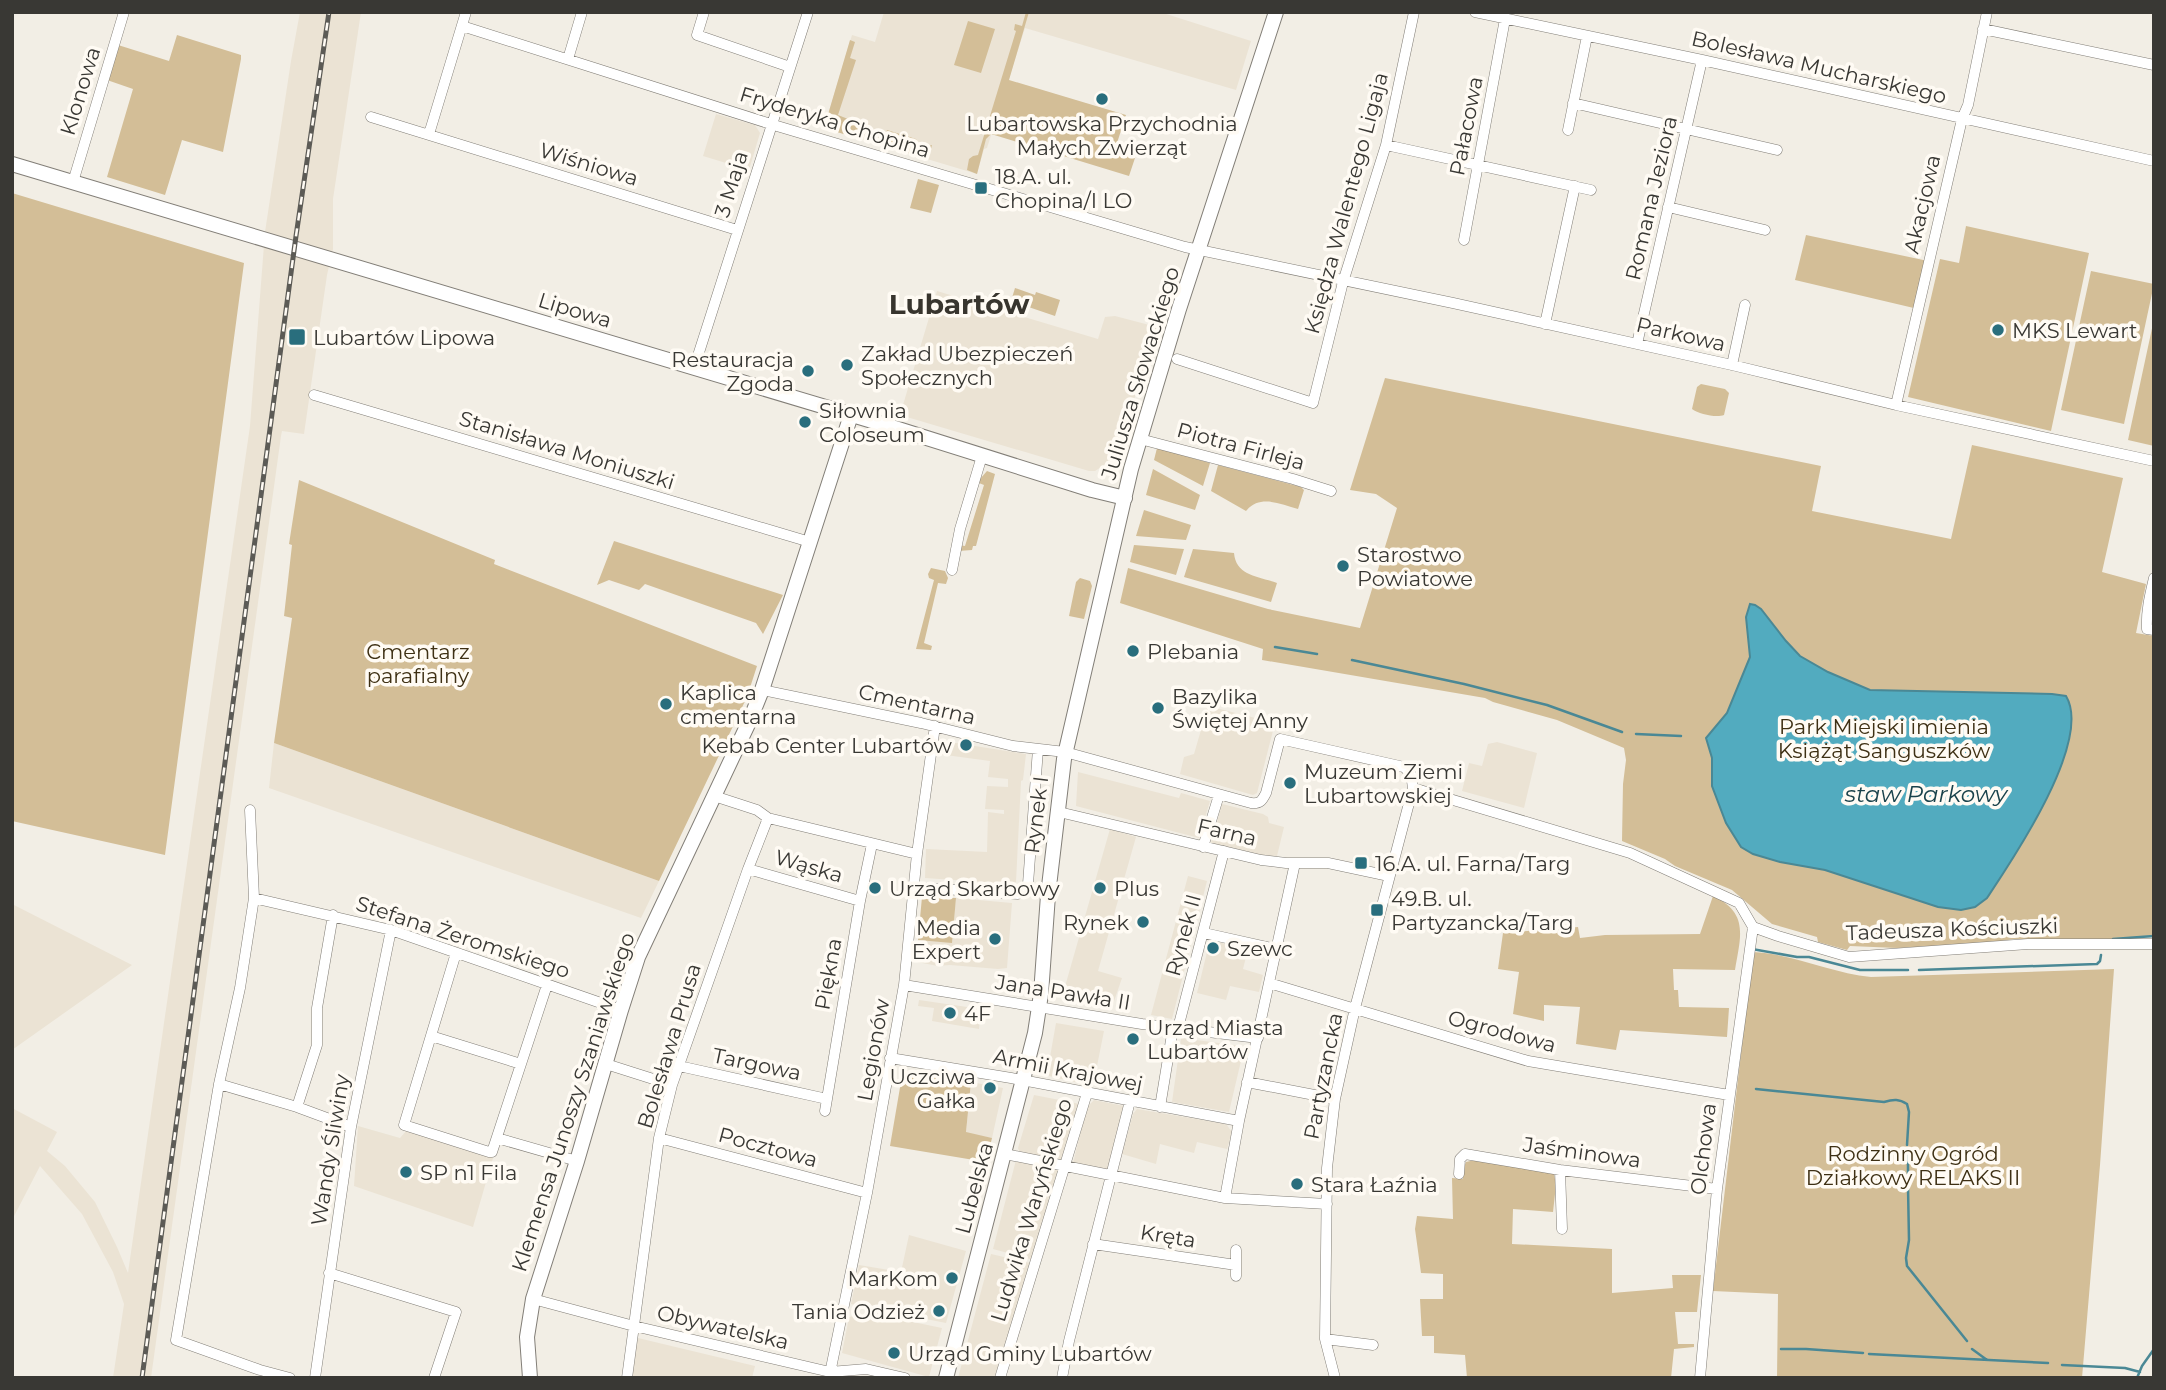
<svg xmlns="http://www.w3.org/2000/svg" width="2166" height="1390" font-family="Montserrat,sans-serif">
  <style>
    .built { fill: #ebe3d4 }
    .green { fill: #d3be97 }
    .water { fill: #52abbf; stroke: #4a8895; stroke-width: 2 }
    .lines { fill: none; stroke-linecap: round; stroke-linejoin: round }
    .stream { stroke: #4a8895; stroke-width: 2.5 }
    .street-casing { stroke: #827e77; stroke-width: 11 }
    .secondary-casing { stroke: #827e77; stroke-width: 16 }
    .street { stroke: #fff; stroke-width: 10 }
    .secondary { stroke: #fff; stroke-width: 14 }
    .rail-casing { stroke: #5c5b56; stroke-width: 5 }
    .rail { stroke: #fffbf4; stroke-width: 2.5; stroke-dasharray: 8; stroke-linecap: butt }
    .poi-dot { fill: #296e7d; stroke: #fffbf4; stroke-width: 2.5 }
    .labels { text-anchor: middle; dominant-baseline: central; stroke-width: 7; stroke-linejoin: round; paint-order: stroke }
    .street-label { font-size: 21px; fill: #393834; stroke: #fffbf4 }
    .poi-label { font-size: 21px; fill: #393834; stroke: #fffbf4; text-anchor: start }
    .park-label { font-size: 21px; fill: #3e3014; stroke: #fffbf4 }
    .water-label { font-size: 23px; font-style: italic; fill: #19424b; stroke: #fffbf4 }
    .district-label { font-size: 28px; font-weight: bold; fill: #38352e; stroke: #fffbf4 }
  </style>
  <rect width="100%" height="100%" fill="#f2eee5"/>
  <path class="built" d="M300,12h61l-28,187v50l-6,26 -23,159 -22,-3 -1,5 -130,942h-38l11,-74 -11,-32 -31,-58 -42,-48 -28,54v-112l45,24 -10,19 18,15 30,36 22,45 11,26 122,-847 15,-194 26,-171z
    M884,12h276l91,29 -15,49 -211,-62 -38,120 -3,1 -7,25 -153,-46 28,-93 23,7z
    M716,114l39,11 5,8 -11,37 -46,-14z
    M937,291l161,48 7,-22 10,-1 42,11 -37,117 -11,18 -14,9h-6l-189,-56z
    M1208,706l67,17 -18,70 -4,2 -73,-21 4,-17 10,-3z
    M943,741l83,13 -3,26 -2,1 -5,101 -2,2 -89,-6 1,-29 61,3 1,-40 16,2v-4l-19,-1 2,-23 21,1v-8l-20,-2 2,-16 -52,-7 2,-12z
    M1497,742l40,11 -13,55 -62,-17 7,-28 13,3 6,-22z
    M274,743l385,138 -18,37 -372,-130z
    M1078,772l101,26 2,-5 29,8 -11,37 -123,-32z
    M1222,804l41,10 5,3 1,6 15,4 -7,29h-12l-54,-13z
    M1110,829l26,8 -38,134 24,7 -10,29 -48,-17z
    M1188,876l19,5 -35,138 -21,-4z
    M956,898l56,5 -5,65 -9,1 -48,-4 -12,1 -21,-4 -3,-3 4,-19 34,2z
    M12,904l120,61 -120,85z
    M1210,940l38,9 -5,20 20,6 -4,17 -29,-6 -4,14 -29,-7z
    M919,1000l62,9 -2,20 -47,-8 2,-13 -16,-2z
    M1056,1023l48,8 -11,55 -44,-10 -2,-2z
    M1181,1038l53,7 10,3 -15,64 -57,-10z
    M971,1082l32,6 -11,50 -26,-5z
    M1034,1095l46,9 -18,58 -43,-11 -1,-3z
    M1094,1100l30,6 -15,64 -36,-7 14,-56z
    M1137,1109l89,15 6,8 -5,17 -30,-7 -3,11 -34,-9 -4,20 -34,-10 11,-40z
    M358,1126l42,12 7,-8 86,28 -20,69 -119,-41z
    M1016,1160l42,9 3,3 -27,88 -41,-11z
    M909,1235l57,16 -20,72 -95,-19 8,-39 42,7z
    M991,1254l39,9 -33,115h-39z
    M869,1313l73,15 -13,49 -87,-24 7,-36z
    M638,1338l117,28 -3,12h-122z"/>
  <path class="green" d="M1026,12h3l-20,68 117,35 -9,28 21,6 -9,27 -138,-42 -5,5 -9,35 -10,-4 2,-11 4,-3 5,-1 38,-124 -2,-1 1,-6 7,2z
    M968,21l27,8 -14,44 -27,-8z
    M177,35l64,20v4l-18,93 -41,-12 -17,55 -58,-18 26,-88 -26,-9 11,-35 51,16z
    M850,40l5,2 -5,16 6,2 -18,55 30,12 -5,13 -39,-12z
    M887,130l29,9 2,4 9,3 5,-1 -4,14 -46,-14z
    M918,179l21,6 -8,28 -21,-5z
    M12,193l232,70 -79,592 -153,-34z
    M1966,226l123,27 -38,178 -143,-34 32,-138 19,4z
    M1806,235l122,26 -10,48 -123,-29z
    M2091,271l63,13 -30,140 -63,-14z
    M1015,288l20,7 1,-3 24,8 -5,16 -44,-15z
    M2154,319v127l-26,-6z
    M1385,378l436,88 -9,45 139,28 21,-94 151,33 -21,94 44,12 -10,49 18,3v300l-41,3h-100l-22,4 -94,5 -47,-2 -3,4 -29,-8 -1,-5 -45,-13 -40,-34 -57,-24 -10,-7 -43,-18 1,-57 3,-24 -2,-12 -67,-28 -64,-18 -8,-4 -223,-38 1,-11 -143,-46 8,-35 140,41 92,19 37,-120 -21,-14 -26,-4z
    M1701,384l24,5 4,4 -5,22c-8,3 -25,-1 -32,-6l5,-22z
    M1157,448l53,15 -7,23 -49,-26z
    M1218,465l83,22 3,3 -6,19c-18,-5 -38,-15 -52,2l-35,-20z
    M1153,469l47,26 -5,15 -49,-15z
    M987,471l8,3 -19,72h-3l-1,4 -14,1 1,-6 6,1 19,-61 -5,-2 1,-4z
    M299,480l196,80 -1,4 263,102 -10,31 -88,184 -385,-138 18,-125 -8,-2 8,-71 -3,-1z
    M1144,510l47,15 -5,15 -50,-4z
    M614,541l169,54 -20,39 -7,-11 -111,-39 -6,6 -30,-10 -12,5z
    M1134,545l50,4 -8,26 -46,-13z
    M1193,549l41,4c2,23 24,23 43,30l-6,19 -87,-25z
    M931,568l14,3 3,7 -2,6 -8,-1 -14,60 8,3 -1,4 -15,-1 18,-69 -5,-2 -1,-4z
    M1080,578l10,3 2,5 -8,33 -15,-3 7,-34z
    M1713,896c37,17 27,42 22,74l-62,-1 1,21h4l1,17 50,1 -2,29 -107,-7 -4,20 -40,-6 4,-37 -36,-2v16l-31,-7 6,-42 -21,-3 5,-36 75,-6 2,11 25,-3 95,-1z
    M922,897l34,1 -4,45 -34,-3z
    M1753,952c40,2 78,21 118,25l243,-8 -14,196 -18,213h-305l1,-84 -65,-3z
    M903,1070l68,12 -5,50 26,6 -6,24 -96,-16z
    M1475,1160l79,14 2,11 -3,27 -40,-3 -1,35 100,5v44l61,-5 -1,-13h29l-4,37h-22l3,32h16v3l-20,2 -3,29h-204l-2,-23 -31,-2v-17h-12l-2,-37h23v-25l-22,-1 -6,-44 2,-13 36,3 -1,-41 11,1v-9l3,-8z"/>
  <path class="water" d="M1750,604l5,1 6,4 25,32 14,15 28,16 42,18 182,4 14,2c27,45 -53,163 -79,202l-12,9 -14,3 -23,-3 -113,-37 -45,-8 -27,-8 -12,-7 -15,-24 -14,-37v-28l-6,-20 21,-25 23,-56 -4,-40z"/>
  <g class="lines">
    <path class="stream" d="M1275,647l42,7
      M1352,660l112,24 83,21 75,27
      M1636,734l45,2
      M2113,939l41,-3
      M1752,949l45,8h12l51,13h48
      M1919,970l178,-6 3,-3 1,-6
      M1756,1089l128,13c10,-3 15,-3 23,2l2,8 -2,33
      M1908,1155v26
      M1908,1187l1,53 -3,18 1,8 60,75
      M1781,1349h25l57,4
      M1972,1349l15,11
      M1869,1354l179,9
      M2062,1365l63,3 15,4
      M2137,1378l5,-12 12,-17"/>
    <defs>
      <path id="street" d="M704,12l-7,23 93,32
        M1475,12l227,48 452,101
        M462,26l315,100 408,121 268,56 279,62 164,40 258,56
        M1983,29l171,36
        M568,59l14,-47
        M1573,103l204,47
        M371,117l366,113
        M1568,130l19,-94
        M429,134l37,-122
        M1386,145l205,45
        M73,182l51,-170
        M1668,207l97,23
        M1464,240l41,-221
        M1545,324l30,-138
        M1637,344l65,-284
        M1177,359l136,44 30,-121 43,-137 28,-133
        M1732,365l13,-60
        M694,368l114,-356
        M314,395l496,147
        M1896,405l66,-286 6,-14 19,-93
        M1140,439l153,40 38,12
        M952,570l8,-41 22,-73
        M2154,578c-4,17 -8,33 -7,51l7,1
        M762,690l159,33 92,23 52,6 186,51c9,1 11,-2 15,-10l14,-54 124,28 7,7 2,14 -58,220 -20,91 -8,69 -2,171 10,39
        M1413,788l217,65 109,50 14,24 25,9 71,21 179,-13h126
        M714,796l43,14 11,8 149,36
        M250,810l4,88 -14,90 -21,96 -43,256 84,30 30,8
        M1059,812l202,48 25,3h42l61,13
        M1203,847l16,-52
        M748,869l112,32
        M913,887l105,7 7,-3 3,-7 10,-135
        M254,898l137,32 230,80
        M1204,933l72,16
        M456,953l-52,172 85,27h3l55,-167
        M1269,983l259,78 201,34
        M904,985l238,39 116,14
        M1178,1028l46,-177
        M431,1036l90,28
        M890,1058l121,20 228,43
        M606,1064l66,21
        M679,1066l148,33
        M1247,1082l88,17
        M219,1084l78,23 54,20
        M297,1107l20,-62v-37l16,-93
        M1160,1107l13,-79
        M825,1111l35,-210 12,-57
        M497,1138l80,23
        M659,1138l208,55
        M1005,1154l220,44 102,6
        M1560,1170l2,59
        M1459,1174l1,-15 5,-5 95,16 157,19
        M1225,1198l14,-77 56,-258
        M1093,1244l143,21
        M329,1273l127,39 -22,66
        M1236,1276v-26
        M533,1299l101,27 196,46 36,-3 39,9
        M1325,1339l48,6
        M315,1378l36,-251 40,-197
        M627,1378l32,-240 13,-53 76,-216 20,-51
        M829,1378l38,-185 37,-208 13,-131 18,-128
        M1000,1378l87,-285
        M1062,1378l7,-37 61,-240
        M1700,1378l17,-189 36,-262"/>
      <path id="secondary" d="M12,164l867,259 213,67 33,8
        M530,1378l-3,-41 6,-38 44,-138 44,-151 17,-53 112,-237 12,-30 89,-275
        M946,1378l89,-345 6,-39 7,-99 16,-136 67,-290 48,-160 97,-297"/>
    </defs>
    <use href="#street" class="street-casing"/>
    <use href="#secondary" class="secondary-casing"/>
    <use href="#street" class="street"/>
    <use href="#secondary" class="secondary"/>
    <defs>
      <path id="rail" d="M142,1378l154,-1142 33,-224"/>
    </defs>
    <use href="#rail" class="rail-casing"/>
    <use href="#rail" class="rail"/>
  </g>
  <g class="poi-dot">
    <circle cx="1102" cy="99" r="7"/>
    <rect x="974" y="181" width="14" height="14" rx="3.5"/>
    <circle cx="1998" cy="330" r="7"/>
    <rect x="288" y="328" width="18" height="18" rx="3.5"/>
    <circle cx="847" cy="365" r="7"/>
    <circle cx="808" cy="371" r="7"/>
    <circle cx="805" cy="422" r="7"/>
    <circle cx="1343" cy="566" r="7"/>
    <circle cx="1133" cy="651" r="7"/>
    <circle cx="666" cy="704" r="7"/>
    <circle cx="1158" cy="708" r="7"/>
    <circle cx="966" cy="745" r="7"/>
    <circle cx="1290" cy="783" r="7"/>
    <rect x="1354" y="856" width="14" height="14" rx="3.5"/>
    <circle cx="875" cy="888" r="7"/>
    <circle cx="1100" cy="888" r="7"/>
    <rect x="1370" y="903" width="14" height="14" rx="3.5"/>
    <circle cx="1143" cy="922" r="7"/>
    <circle cx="995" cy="939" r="7"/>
    <circle cx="1213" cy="948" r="7"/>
    <circle cx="950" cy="1013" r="7"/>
    <circle cx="1133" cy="1039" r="7"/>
    <circle cx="990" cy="1088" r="7"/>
    <circle cx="406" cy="1172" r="7"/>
    <circle cx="1297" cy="1184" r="7"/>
    <circle cx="952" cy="1278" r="7"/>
    <circle cx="939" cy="1311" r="7"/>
    <circle cx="894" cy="1353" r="7"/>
  </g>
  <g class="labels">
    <g class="street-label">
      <text transform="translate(1819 67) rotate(13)">Bolesława Mucharskiego</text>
      <text transform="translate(80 91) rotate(-73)">Klonowa</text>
      <text transform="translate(835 122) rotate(17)">Fryderyka Chopina</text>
      <text transform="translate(1466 126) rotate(-79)">Pałacowa</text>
      <text transform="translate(589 164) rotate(17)">Wiśniowa</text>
      <text transform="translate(731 184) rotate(-73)">3 Maja</text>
      <text transform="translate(1651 198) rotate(-77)">Romana Jeziora</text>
      <text transform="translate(1346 203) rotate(-75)">Księdza Walentego Ligaja</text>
      <text transform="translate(1922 204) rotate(-77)">Akacjowa</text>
      <text transform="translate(575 310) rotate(17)">Lipowa</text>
      <text transform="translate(1681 334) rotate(13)">Parkowa</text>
      <text transform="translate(1140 373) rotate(-73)">Juliusza Słowackiego</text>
      <text transform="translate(1241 446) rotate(15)">Piotra Firleja</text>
      <text transform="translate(567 450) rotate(17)">Stanisława Moniuszki</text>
      <text transform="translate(917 704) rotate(13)">Cmentarna</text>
      <text transform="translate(1036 815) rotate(-83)">Rynek I</text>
      <text transform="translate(1227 832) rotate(13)">Farna</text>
      <text transform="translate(809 866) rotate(16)">Wąska</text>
      <text transform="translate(1952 929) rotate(-2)">Tadeusza Kościuszki</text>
      <text transform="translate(1183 935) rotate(-75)">Rynek II</text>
      <text transform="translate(463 937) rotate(18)">Stefana Żeromskiego</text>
      <text transform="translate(828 974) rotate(-80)">Piękna</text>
      <text transform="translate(1063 992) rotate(9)">Jana Pawła II</text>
      <text transform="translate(1502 1031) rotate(15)">Ogrodowa</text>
      <text transform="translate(669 1046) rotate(-73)">Bolesława Prusa</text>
      <text transform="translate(873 1050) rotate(-80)">Legionów</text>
      <text transform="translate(757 1064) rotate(12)">Targowa</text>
      <text transform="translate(1068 1070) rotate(11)">Armii Krajowej</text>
      <text transform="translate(1323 1076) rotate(-79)">Partyzancka</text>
      <text transform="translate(573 1102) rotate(-72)">Klemensa Junoszy Szaniawskiego</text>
      <text transform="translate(768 1147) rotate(15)">Pocztowa</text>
      <text transform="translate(1703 1149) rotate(-83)">Olchowa</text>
      <text transform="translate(330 1150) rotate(-81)">Wandy Śliwiny</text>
      <text transform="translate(1582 1152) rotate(8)">Jaśminowa</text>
      <text transform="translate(974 1188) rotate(-75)">Lubelska</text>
      <text transform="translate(1031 1210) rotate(-73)">Ludwika Waryńskiego</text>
      <text transform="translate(1168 1236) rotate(9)">Kręta</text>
      <text transform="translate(723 1327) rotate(13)">Obywatelska</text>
    </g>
    <g class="poi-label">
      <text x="1102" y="123" text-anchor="middle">Lubartowska Przychodnia<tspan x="1102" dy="24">Małych Zwierząt</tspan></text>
      <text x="995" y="176">18.A. ul.<tspan x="995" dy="24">Chopina/I LO</tspan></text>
      <text x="2012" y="330">MKS Lewart</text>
      <text x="313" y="337">Lubartów Lipowa</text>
      <text x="861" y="353">Zakład Ubezpieczeń<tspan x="861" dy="24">Społecznych</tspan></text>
      <text x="794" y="359" text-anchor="end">Restauracja<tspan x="794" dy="24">Zgoda</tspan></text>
      <text x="819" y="410">Siłownia<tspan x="819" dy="24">Coloseum</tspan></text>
      <text x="1357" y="554">Starostwo<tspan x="1357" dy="24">Powiatowe</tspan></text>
      <text x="1147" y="651">Plebania</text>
      <text x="680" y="692">Kaplica<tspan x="680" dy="24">cmentarna</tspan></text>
      <text x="1172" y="696">Bazylika<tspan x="1172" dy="24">Świętej Anny</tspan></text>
      <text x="952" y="745" text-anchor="end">Kebab Center Lubartów</text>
      <text x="1304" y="771">Muzeum Ziemi<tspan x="1304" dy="24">Lubartowskiej</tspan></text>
      <text x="1375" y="863">16.A. ul. Farna/Targ</text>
      <text x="889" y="888">Urząd Skarbowy</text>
      <text x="1114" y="888">Plus</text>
      <text x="1391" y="898">49.B. ul.<tspan x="1391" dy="24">Partyzancka/Targ</tspan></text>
      <text x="1129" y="922" text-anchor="end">Rynek</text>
      <text x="981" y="927" text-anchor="end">Media<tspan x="981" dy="24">Expert</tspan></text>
      <text x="1227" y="948">Szewc</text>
      <text x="964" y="1013">4F</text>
      <text x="1147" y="1027">Urząd Miasta<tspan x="1147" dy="24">Lubartów</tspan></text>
      <text x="976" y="1076" text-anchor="end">Uczciwa<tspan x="976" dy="24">Gałka</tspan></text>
      <text x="420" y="1172">SP n1 Fila</text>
      <text x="1311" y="1184">Stara Łaźnia</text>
      <text x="938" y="1278" text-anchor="end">MarKom</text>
      <text x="925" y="1311" text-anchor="end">Tania Odzież</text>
      <text x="908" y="1353">Urząd Gminy Lubartów</text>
    </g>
    <g class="park-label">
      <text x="418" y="651">Cmentarz<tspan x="418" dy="24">parafialny</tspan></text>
      <text x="1884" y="726">Park Miejski imienia<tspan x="1884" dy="24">Książąt Sanguszków</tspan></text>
      <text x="1913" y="1153">Rodzinny Ogród<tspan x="1913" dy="24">Działkowy RELAKS II</tspan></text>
    </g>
    <g class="water-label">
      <text x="1926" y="794">staw Parkowy</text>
    </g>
    <g class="district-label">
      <text x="959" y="304">Lubartów</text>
    </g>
  </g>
  <rect width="2166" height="1390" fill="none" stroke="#393834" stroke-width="28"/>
</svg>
